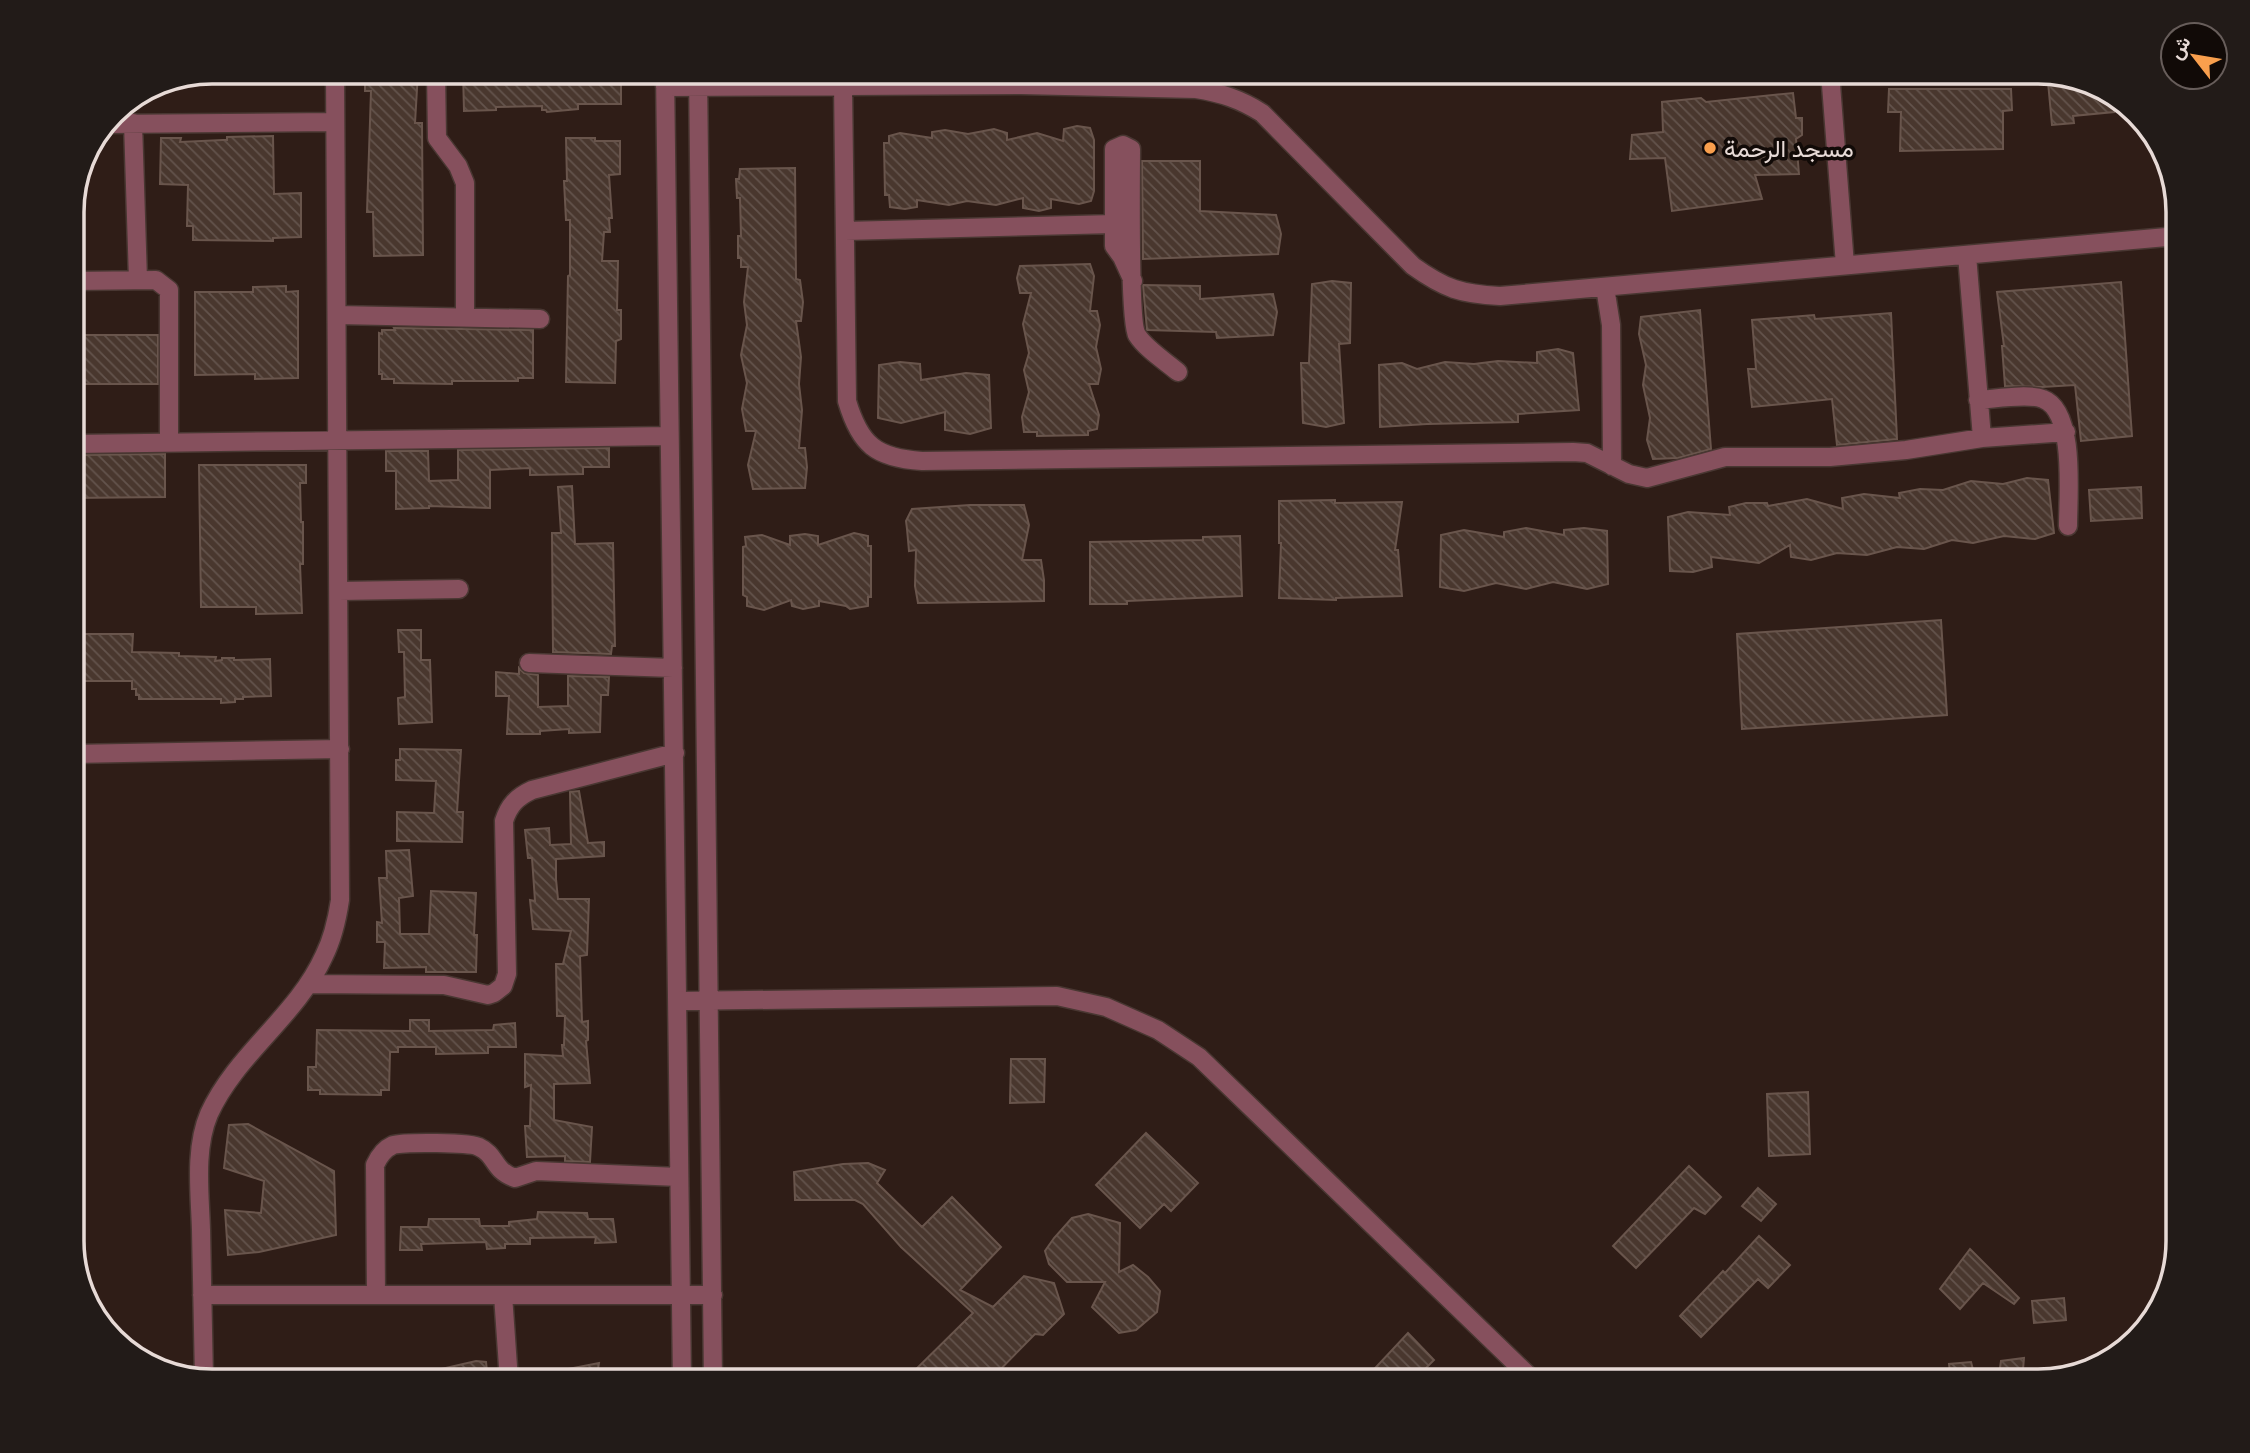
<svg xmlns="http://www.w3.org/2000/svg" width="2250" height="1453" font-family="'Archivo Narrow',Vazirmatn,sans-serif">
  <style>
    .building { fill: url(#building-back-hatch); stroke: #69554c; stroke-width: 2 }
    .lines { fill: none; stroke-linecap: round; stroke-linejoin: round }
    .street-casing { stroke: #493732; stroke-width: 21 }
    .street { stroke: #86505d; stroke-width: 18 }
    .poi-dot { fill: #f99f4d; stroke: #110a07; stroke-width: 2.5 }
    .labels { text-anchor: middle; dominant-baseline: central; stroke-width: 7; stroke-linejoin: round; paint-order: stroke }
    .poi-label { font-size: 24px; fill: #e7dad6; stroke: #110a07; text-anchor: start }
    .rim { fill: none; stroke: #e7dad6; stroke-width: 3.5 }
  </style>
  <defs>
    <pattern id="building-back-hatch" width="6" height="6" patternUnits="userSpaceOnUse" patternTransform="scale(1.75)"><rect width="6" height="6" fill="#49372e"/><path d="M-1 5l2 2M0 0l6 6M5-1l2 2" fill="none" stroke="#63534c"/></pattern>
  </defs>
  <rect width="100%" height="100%" fill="#2f1d17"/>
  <path class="building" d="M365,72h53l-3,51h7l1,132 -49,1 -1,-44h-6l4,-121h-6z
    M463,72h158v32h-43v5l-31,3 -1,-2h-4v-4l-46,1v3l-32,1z
    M2048,82l26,1 38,11 2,18 -41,4 1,7 -22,2z
    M1889,89h122l1,21 -9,1v38l-103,2 1,-39h-13z
    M1793,93l3,25h6v17l-6,4 3,35 -44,1 7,24 -90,12 -7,-53 -35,1 2,-24 31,-3 -1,-30 39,-4 5,4z
    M1077,126l13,2 4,12v51l-3,10 -12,3 -28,-5v9l-12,3 -16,-3v-10l-27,7 -29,-4 -18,4 -32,-5v7l-12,2 -15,-2 -1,-12h-4l-1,-52h5v-7l11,-3 32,5v-6l13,-2 23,4 26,-5 13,4v7l30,-7 26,8 1,-12z
    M273,136l1,58 27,-1v44l-28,1v3l-80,-1v-14h-6l1,-41 -28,-1 1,-46h20l-1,4 43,-2h4v-3z
    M566,138h29v3h25v33l-11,1 3,43h-3l1,14h-6l-2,29h16l-1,49h4v29l-5,2 -1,42 -49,-1 2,-106 2,-1v-55h-4l-2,-39h3z
    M1142,161h58v50l76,4 5,19 -3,20 -135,5z
    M795,168l1,111 4,1 3,22 -2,19h-5l5,36 -2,27 3,26 -3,38h6l2,19 -2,21 -52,1 -5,-24 8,-34h-10l-4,-22 5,-26 -6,-28 6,-30 -3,-23 4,-35h-7v-9h-3v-22h3l-1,-38h-3l-1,-19h3l1,-10z
    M1090,264l4,12 -4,35h7l3,14 -4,22 5,22 -3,15h-9l10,31 -2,14 -9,2v4l-51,1v-4h-13l-2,-15 7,-25 -5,-22 5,-17 -6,-29 8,-31h-11l-3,-15 3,-12z
    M1332,281l19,2 -1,60 -11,1 5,79 -18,4 -23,-4 -2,-60h8l3,-79z
    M2121,282l11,154 -51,5 -6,-56 -33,2 -37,-1 -3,-40h2l-7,-54z
    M1143,285l57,1v13l73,-5 4,18 -4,23 -56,3 -1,-6 -69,-2z
    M286,286v6l12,-1v87l-43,1v-5l-60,1v-83h58v-5z
    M1700,310l11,139 -33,9 -25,1 -6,-19 3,-22 -7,-33 3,-20 -7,-31 2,-17z
    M1891,313l6,126 -60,6 -5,-46 -80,8 -4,-38h8l-4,-49 62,-5 1,4z
    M394,328l139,2v48h-15v3h-66v3l-58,-1v-4h-12v-5h-3v-41l3,1v-4h13z
    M82,335h76v49h-86v-44h10z
    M1558,349l15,4 6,57 -61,4v8l-91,2 -47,3 -1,-62 23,-2 15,6 28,-7 29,2 24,-3 39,2v-11z
    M900,362l20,2 1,16 45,-7 23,2 2,53 -21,6 -25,-4v-18l-44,11 -23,-5 1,-53z
    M609,448v19h-26v7l-53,1v-7l-40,2v38l-61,-2v2l-33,1v-38h-10v-20h42l1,30 29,-1v-30z
    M165,454v43l-93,1v-35h8v-8z
    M199,465h107v18h-6l1,39h2v42h-3l2,49 -46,1v-7h-55z
    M2027,478l21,2 6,53 -19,6 -31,-3 -31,7 -21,-3 -28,9 -27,-2 -30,8 -30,-2 -26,7 -20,-3 -1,-12 -31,18 -48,-6 1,10 -19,5 -23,-1 -2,-54 20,-5 42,3 -1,-8 17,-4h21l1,3 39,-7 36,10 -1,-11 22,-4 36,4 -1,-5 21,-4 23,1 28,-9 32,3z
    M572,486l3,58 38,-1 2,103h-3l-1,8 -58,-2 -1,-119h9l-3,-46z
    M2141,487l1,31 -51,3 -2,-31z
    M1335,500v3l67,-1 -7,48h3l4,46 -66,2v2l-57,-2 2,-55h-2v-42z
    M970,505h54l5,20 -7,35h19l3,20v21l-126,2 -3,-17 1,-36 -7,1 -2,-22 -1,-8 6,-12z
    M1526,528l38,7v-5l20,-2 23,3 1,53 -21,5 -34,-7 -27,7 -30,-6 -32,8 -24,-4 1,-52 23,-5 40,7v-5z
    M854,533l14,3v10h3v51h-3v9l-18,3 -4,-3 -27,-5v5l-16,3 -11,-3 -1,-6 -27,10 -17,-4v-9l-4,-2v-48l3,-1 -1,-9 17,-2 28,10v-9l15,-2 13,2v9z
    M1240,536l2,60 -115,5v3h-37v-62l113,-2v-3z
    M1941,620l6,95 -205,14 -5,-95z
    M398,630h23v30h9l2,62 -33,2 -1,-26 7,-1 -1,-45h-5z
    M72,634h61l-1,18 47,1v3l37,1 -1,4 7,-1v-2h12v2l36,-1 1,37 -28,1v2h-8v3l-14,1v-4h-82v-4h-3v-6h-4v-8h-52v-4h-4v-7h-3z
    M519,668l5,5 14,2v32l30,-1v-30l41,1 -1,18h-7l-1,37 -31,1v-4l-29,2v3h-33l2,-38h-13v-24l23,2z
    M400,749l61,1 -4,62h6l-1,30 -65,-1v-29l37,1 2,-32 -40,-1v-20h4z
    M579,791l9,52 16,-1v14l-48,3v20l2,20h31l-2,56 -7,1 2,66 6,-1v19l-2,1 4,42 -36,1v36l38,7 -2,35 -25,-1v-5l-38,1 -2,-31h5l1,-41 -6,2v-33l38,2 -1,-11h2l1,-29h-8l-1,-52h7l8,-33 -38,-2 -3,-29 5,1 -3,-43h-4l-3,-28 24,-2 1,17 21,-1 -1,-52z
    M409,850l4,46 -14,2 1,36h29l2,-43 45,2 -2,42h3l-1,37h-50v-5l-42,1 1,-26h-8v-20l5,1 -3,-45h8l-1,-27z
    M410,1020h19v11l64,-1 1,-5 21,-2 1,24h-28v6l-52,1v-7h-38v5h-8l-1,38h-8v5l-61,-1v-4h-12v-23h8l1,-37 93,1z
    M1011,1059h34l-1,43 -34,1z
    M1808,1092l2,62 -41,2 -2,-62z
    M248,1124l86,47 2,64 -77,17 -31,3 -3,-45 36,3 3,-32 -40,-13 5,-43z
    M1146,1133l52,50 -27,28 -7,-7 -24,24 -44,-43z
    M868,1163l17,7 -8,13 45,44 30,-30 49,50 -41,43 33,17 31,-31 30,7 10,31 -21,21 -8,-1 -46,47h-85l69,-68 -72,-66 -38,-43 -8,-4h-60l-1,-28 49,-8z
    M1689,1166l32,31 -16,17 -11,-6 -58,60 -23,-22z
    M1758,1188l18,16 -15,17 -19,-15z
    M538,1212l49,1 1,6h25l3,23 -21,1 1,-6 -66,1v6h-25v4l-18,1 -1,-7 -65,2 1,6h-22l1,-23h27l1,-8h50l1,7h29v-4l28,-3z
    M1088,1214l32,9 -1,49 14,-7 15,12 12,14 -3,21 -21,18 -17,3 -27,-26 13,-25h-38l-18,-18 -4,-13 9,-13 18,-20z
    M1759,1236l31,29 -22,23 -10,-9 -57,58 -21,-21 43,-45 2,2z
    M1970,1249l49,49 -5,6 -31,-21 -23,26 -20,-20z
    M2064,1298l2,22 -32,3 -2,-22z
    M1408,1333l26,27 -21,21h-50z
    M2024,1358l-2,23h-24l3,-20z
    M476,1361l10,1 2,19h-72l-1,-6z
    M1971,1362l5,19h-25l-2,-17z
    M599,1363l-3,18h-53l-1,-7z"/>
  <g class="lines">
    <defs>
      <path id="street" d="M436,72l1,66 21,28 7,17v135
        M665,72l17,1309
        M698,72l15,1309
        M1830,72l15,193
        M843,85l4,316c13,44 29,57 75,60l651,-9 14,1 42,21 18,4 78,-21h105l76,-7 76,-12 84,-6
        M665,87l356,-2 175,4c25,4 44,10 66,24l151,153c32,23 48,28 87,30l678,-60
        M133,123l5,157
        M106,124l229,-2
        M845,231l269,-7
        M1967,255l15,183
        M72,281l84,-1 13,10v153
        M1133,281l-11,-24 -8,-11v-97l9,-4 8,4c0,27 -2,173 6,186 9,14 28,26 41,37
        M1605,287l6,38 1,141
        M337,315l203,4
        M1978,400c17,-1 50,-7 65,-1 33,12 25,97 25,127
        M72,444l597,-8
        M339,591l120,-2
        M529,663l144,5
        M72,754l268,-5
        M308,984l136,1 44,10 6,-2 9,-7 4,-12 -3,-153c5,-16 13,-24 28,-31l143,-37
        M677,1001l380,-5 49,11 52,23 41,27 335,324
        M202,1295h511
        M376,1295l-1,-130c4,-9 9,-16 18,-20 10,-3 78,-3 86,2 18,8 13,23 36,31l21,-7 143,6
        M503,1295l6,86
        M204,1379c-1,-50 -2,-99 -3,-149 -1,-36 -7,-81 8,-116 27,-60 88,-98 115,-158 9,-18 13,-36 16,-56l-5,-828"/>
    </defs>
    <use href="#street" class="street-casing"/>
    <use href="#street" class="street"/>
  </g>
  <circle class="poi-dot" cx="1710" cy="148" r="7"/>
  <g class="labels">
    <g class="poi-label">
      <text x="1724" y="148">مسجد الرحمة</text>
    </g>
  </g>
  <path d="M0 0H2250V1453H0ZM212 84H2038A128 128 0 0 1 2166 212V1241A128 128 0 0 1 2038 1369H212A128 128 0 0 1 84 1241V212A128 128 0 0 1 212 84Z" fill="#221b18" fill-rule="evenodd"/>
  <path class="rim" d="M212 84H2038A128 128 0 0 1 2166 212V1241A128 128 0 0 1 2038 1369H212A128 128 0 0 1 84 1241V212A128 128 0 0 1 212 84Z"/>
  <g transform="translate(2194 56) rotate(301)"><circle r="33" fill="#110a07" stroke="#675d5a" stroke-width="2"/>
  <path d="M0-5L12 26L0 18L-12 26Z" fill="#f99f4d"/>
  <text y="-10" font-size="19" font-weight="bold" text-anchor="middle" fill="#e7dad6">ش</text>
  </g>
</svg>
